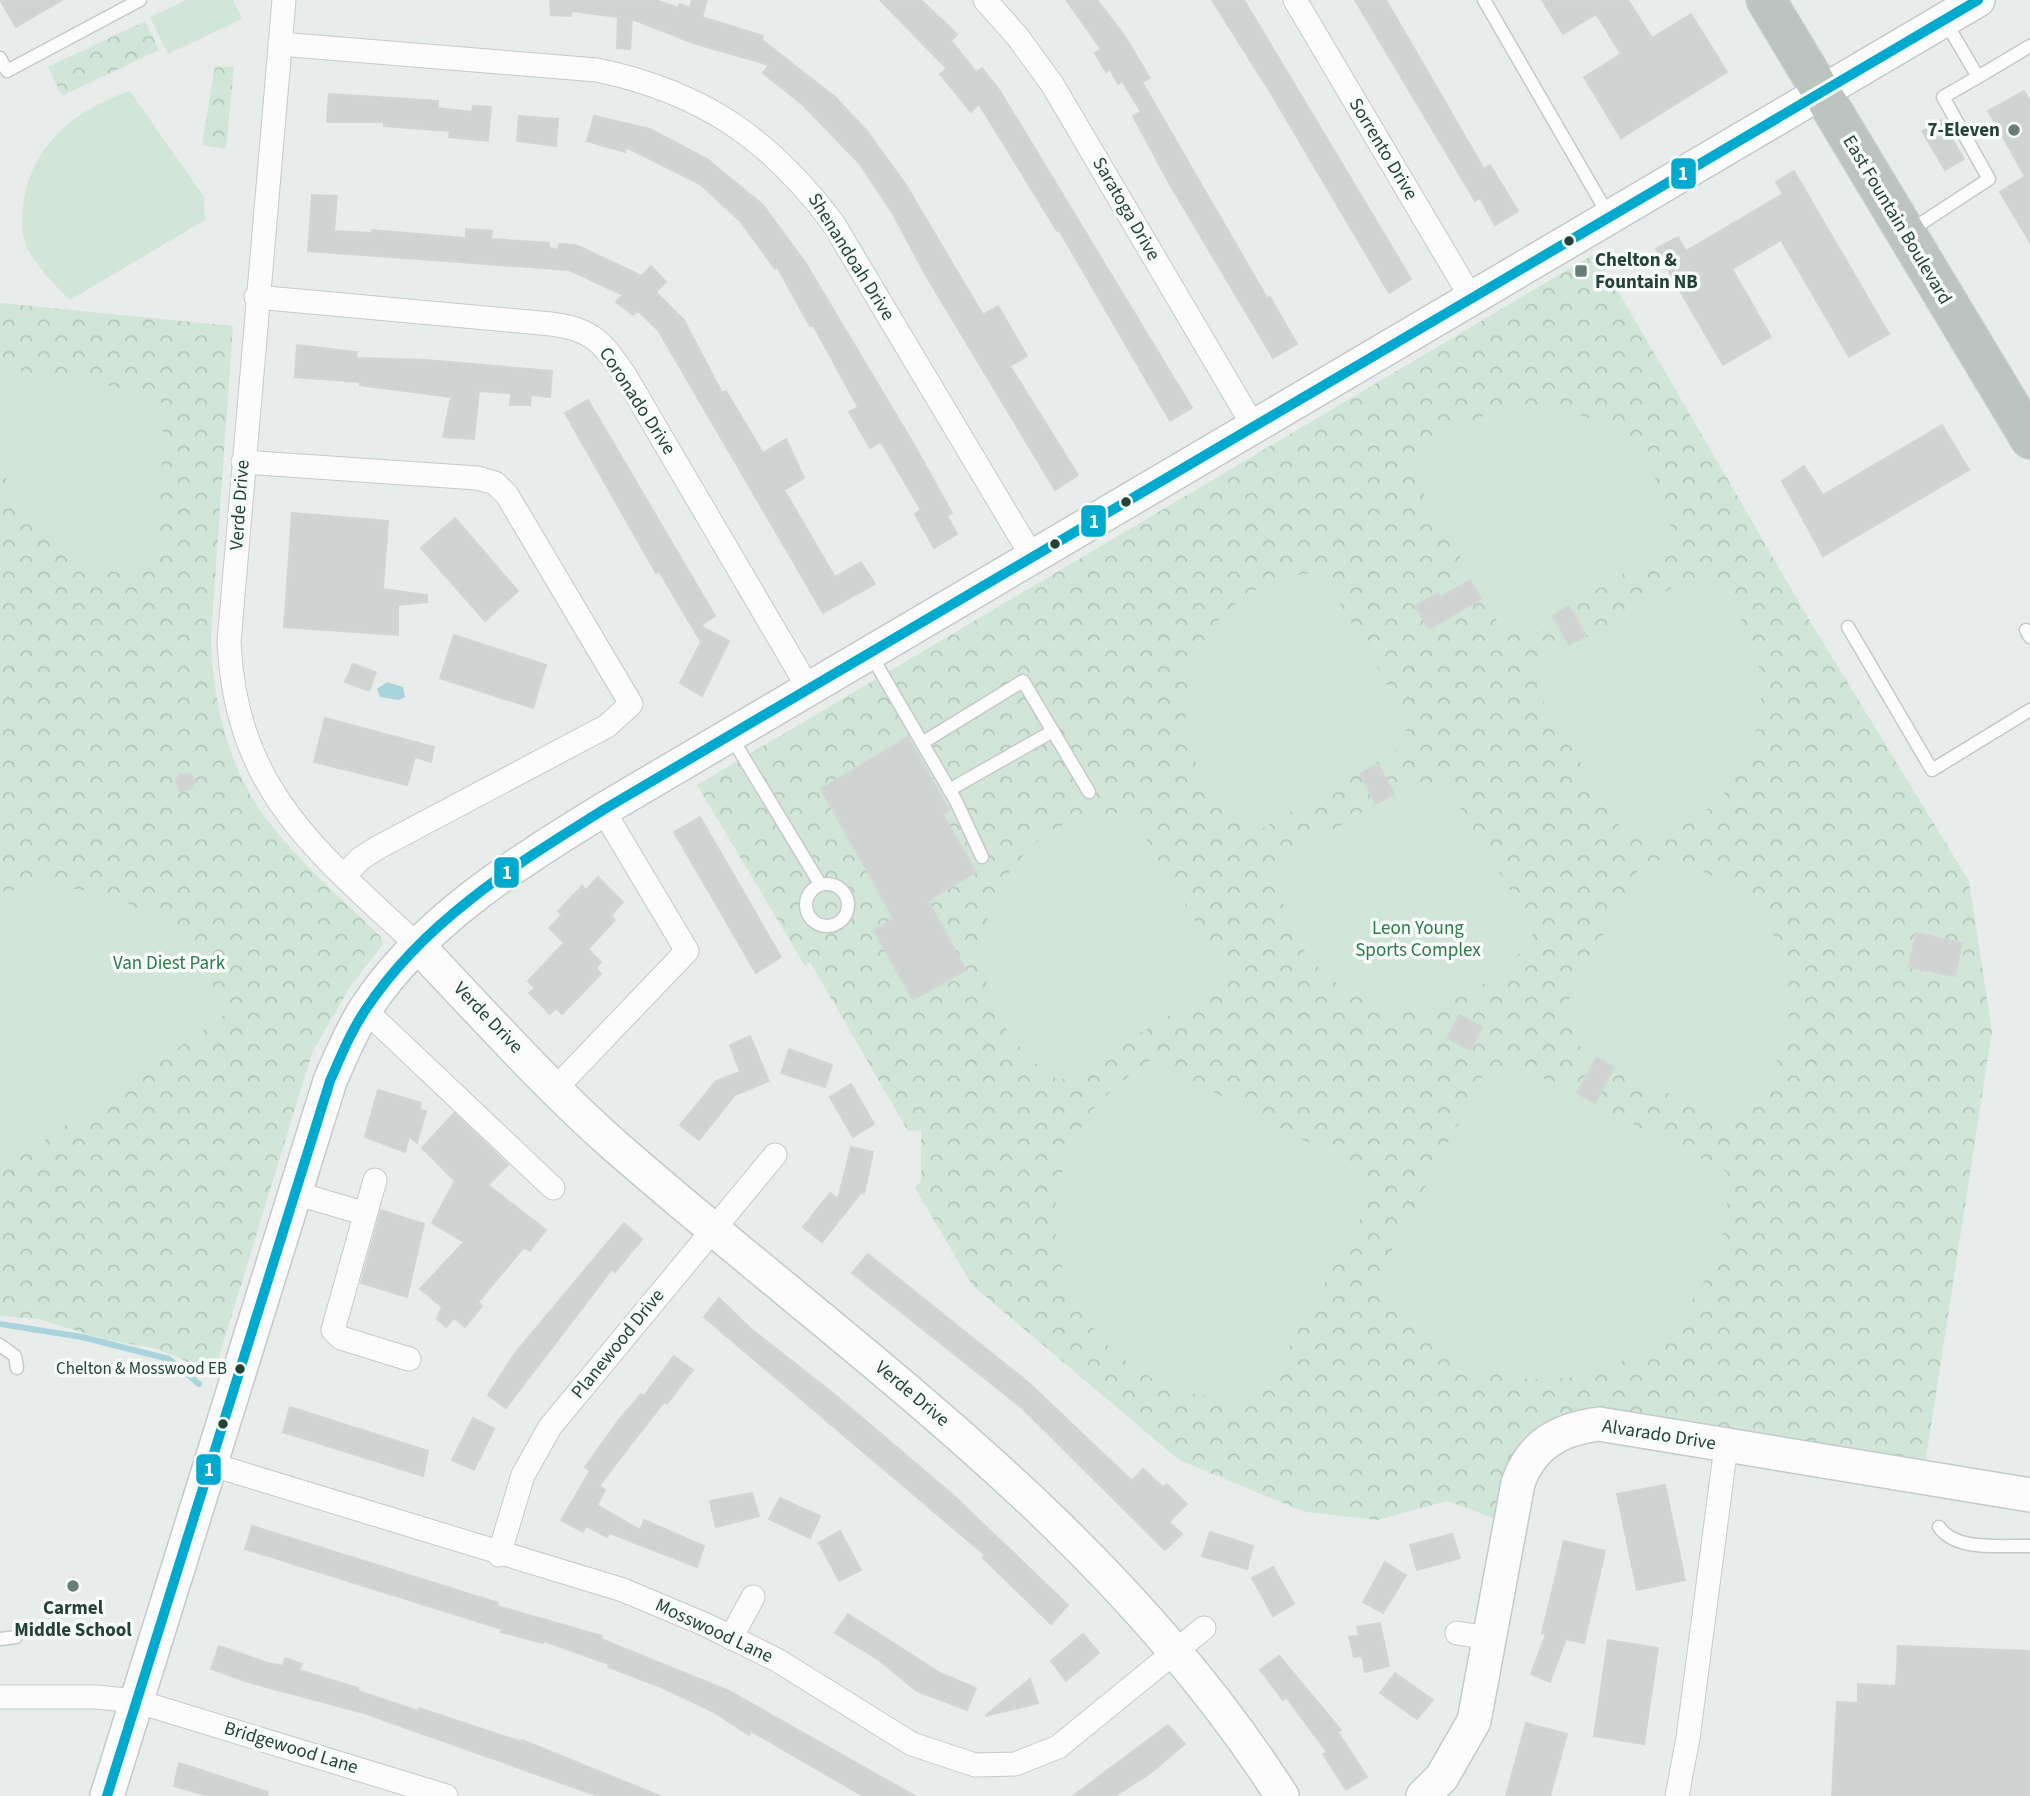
<svg xmlns="http://www.w3.org/2000/svg" width="2030" height="1796" font-family="'Source Sans 3',sans-serif">
  <style>
    .park { fill: url(#park-crowns) }
    .pitch { fill: #d1e6d8 }
    .water { fill: #a9d4db }
    .lines { fill: none; stroke-linecap: round; stroke-linejoin: round }
    .stream { stroke: #a9d4db; stroke-width: 6 }
    .building { fill: #cfd4d2; stroke: #d1d6d4; stroke-width: 2 }
    .lane-casing { stroke: #c5cac8; stroke-width: 15 }
    .street-casing { stroke: #c5cac8; stroke-width: 25 }
    .secondary-casing { stroke: #c3cbc8; stroke-width: 36 }
    .highway-casing { stroke: #c3ccc9; stroke-width: 41 }
    .lane { stroke: #fcfcfc; stroke-width: 12 }
    .street { stroke: #fcfcfc; stroke-width: 23 }
    .secondary { stroke: #fcfcfc; stroke-width: 33 }
    .highway { stroke: #bcc4c2; stroke-width: 38 }
    .bus-1-casing { stroke: #f7fbf9; stroke-width: 16 }
    .bus-1 { stroke: #00a9ce; stroke-width: 10 }
    .poi-dot { fill: #697e78; stroke: #f7fbf9; stroke-width: 2.5 }
    .bus-dot { fill: #24423a; stroke: #f7fbf9; stroke-width: 2.5 }
    .labels { text-anchor: middle; dominant-baseline: central; stroke-width: 7; stroke-linejoin: round; paint-order: stroke }
    .bus-label { font-size: 17px; fill: #24423a; stroke: #f7fbf9; text-anchor: end }
    .poi-label { font-size: 19px; font-weight: bold; fill: #24423a; stroke: #f7fbf9; text-anchor: end }
    .street-label { font-size: 19px; fill: #24423a; stroke: #f7fbf9 }
    .park-label { font-size: 19px; fill: #2d7a4b; stroke: #f7fbf9 }
    .line-badge { stroke: #f7fbf9; stroke-width: 2.5 }
    .badge-label { font-size: 19px; text-anchor: middle; font-weight: bold; fill: #fff }
  </style>
  <defs>
    <pattern id="park-crowns" width="20" height="18" patternUnits="userSpaceOnUse" patternTransform="scale(1.75)"><rect width="20" height="18" fill="#d1e6d8"/><path d="M2 6a3 3 0 1 1 6 0M12 15a3 3 0 1 1 6 0" fill="none" stroke="#b3c6ba"/></pattern>
  </defs>
  <rect width="100%" height="100%" fill="#e8edeb"/>
  <path class="park" d="M145,21l14,29 -97,46 -14,-29z
    M215,66l19,1 -8,82 -24,-4z
    M1596,253l214,368 159,260 23,150 -67,434 -329,-55 -100,109 -49,-18 -69,19 -73,-8 -126,-52 -207,-175 -57,-97 6,-7v-51l-13,1 -98,-169 -5,4 -108,-181z
    M0,303l233,23 -22,310c1,62 16,130 54,181 33,44 76,81 115,119l3,8 -33,43 -38,66 -99,323 -33,-18 -23,-9 -54,-10 -65,-20 -38,-3z"/>
  <path class="pitch" d="M186,0h47l9,19 -74,35 -18,-37z
    M130,91l74,106 1,23 -135,80c-16,-16 -35,-34 -44,-55 -5,-12 -4,-26 -3,-38 6,-60 52,-98 107,-116z
    M0,367l154,27 10,12 -6,163c-56,18 -108,-22 -138,-68 -7,-11 -17,-25 -20,-38 0,-25 0,-69 0,-96z
    M1528,405c88,8 136,49 145,140l-146,85 -28,-6 -86,-149c27,-43 65,-63 115,-70z
    M1322,573l85,145 -1,15 -10,18 -138,80c-28,-10 -43,-30 -56,-55 -38,-74 -8,-159 68,-194 16,-7 35,-8 52,-9z
    M1691,577c8,6 19,10 27,16 68,54 50,176 -17,221 -23,15 -50,21 -76,22l-89,-147 11,-29z
    M1416,781l32,7 87,143c-42,74 -148,103 -214,39 -31,-30 -38,-65 -48,-105z
    M1130,812l95,160 -5,13 -160,96c-77,-48 -104,-141 -46,-215 11,-13 24,-27 39,-36 24,-13 50,-16 77,-18z
    M1663,860c29,7 54,15 78,34 55,44 66,138 19,193 -12,14 -26,24 -42,33l-140,-75 -13,-38 77,-145z
    M42,886c21,2 44,3 64,9 57,16 97,68 122,118l-216,150 -12,-4v-267z
    M1152,1059l212,113 7,28 -109,196c-147,23 -258,-136 -182,-267 17,-30 44,-50 72,-70z
    M1515,1064l212,108c1,23 1,47 -6,69 -34,109 -141,166 -249,125 -42,-16 -76,-46 -95,-87l106,-203z"/>
  <path class="water" d="M387,682l16,5 2,10 -6,3 -19,-3 -3,-8z"/>
  <g class="lines">
    <path class="stream" d="M0,1324l82,13 87,22 30,25"/>
  </g>
  <path class="building" d="M0,0h62l-46,27z
    M550,0h106l22,8 2,-4 10,4 2,-8h15l-5,17 61,19 -1,4 73,57 32,34 39,54 77,130 15,-9 29,50 -17,10 68,109 -23,15 -130,-216 -32,-60 -34,-51 -56,-58 -40,-32 6,-8 -76,-22 -61,-24 -2,30 -13,-1 1,-31 -46,-6 -1,5 -20,-1z
    M880,0h41l36,34 -6,7 25,31 6,-4 18,23 192,317 -22,13 -111,-191 -2,1 -78,-127 -8,8 -31,-38 7,-5z
    M1066,0h31l27,35 26,43 -8,4 125,216 3,-1 27,47 -24,14 -104,-175 -36,-67 8,-4 -19,-31 -4,3 -8,-15 -4,3 -11,-19 6,-4z
    M1212,0h32l167,279 -22,14 -114,-193z
    M1355,0h31l98,169 6,-4 28,46 -23,14 -15,-27 -5,3z
    M1542,0h86l24,38 39,-24 36,58 -106,66 -37,-61 37,-23 -25,-40 -33,20z
    M2024,91l6,10v141l-30,-50 25,-16 -37,-65z
    M329,94l109,7v7l34,4 1,-6 18,1 -3,34 -39,-4 1,-6 -66,-5v-4h-57z
    M519,116l39,3 -2,27 -39,-5z
    M594,116l56,13 57,30 55,45 43,58 108,181 39,70 -5,3 10,18 -23,14 -19,-34 6,-4 -40,-68 -11,6 -21,-36 9,-5 -45,-82 -3,1 -33,-59 -2,2 -35,-48 -40,-37 -74,-37 -1,5 -38,-11z
    M1941,120l23,39 -19,11 -23,-39z
    M1794,171l95,163 -40,23 -68,-117 -49,29 39,68 -48,28 -67,-116 22,-12 8,14 97,-57 -7,-12z
    M312,195l25,1 -3,35 38,2v-3l94,8v-9l26,2 -1,8 58,4v5l9,2 1,-6 17,1 66,31 9,-10 15,16 -10,10 28,28 38,73 4,-2 37,62 23,-14 18,39 -20,12 51,87 26,-15 14,22 -52,29 -165,-283 -20,-19 -5,4 -17,-13 7,-7 -54,-25 -261,-19z
    M297,345l60,7 -1,6 70,2 126,11 -2,26 -19,-2 -1,10h-20l1,-12 -32,-2 -5,48 -31,-2 8,-40 -91,-12v-3l-65,-5z
    M588,400l127,216 -15,10 29,15 -27,55 -22,-13 21,-41 -42,-71 -3,2 -91,-160z
    M1942,425l27,45 -146,86 -41,-75 22,-15 19,29z
    M292,513l96,8 -5,68 44,6v7l-29,3v30l-114,-8z
    M455,518l63,73 -33,30 -64,-73z
    M1470,580l11,19 -52,30 -14,-23 23,-13 2,4z
    M1569,606l17,29 -17,10 -16,-29z
    M454,635l92,30 -13,43 -93,-30z
    M353,664l23,8 -7,19 -24,-9z
    M325,718l109,29 -3,15 -16,-5 -8,28 -93,-23z
    M908,737l41,73 -6,5 33,57 -48,29 38,69 -53,30 -39,-70 20,-11 -73,-130z
    M1378,764l16,30 -18,10 -16,-30z
    M180,774h10l5,7 -4,8 -11,2 -4,-10z
    M700,817l81,140 -25,16 -82,-141z
    M598,877l25,25 -12,13 4,5 -27,29 13,13 -5,6 5,6 -39,40 -6,-6 -6,6 -21,-21 6,-5 -7,-7 36,-38 -15,-15 13,-13 -4,-4 24,-25 4,4z
    M1916,933l46,10 -7,33 -46,-9z
    M1459,1015l23,12 -12,23 -23,-12z
    M750,1036l19,45 -34,14 -36,45 -19,-15 36,-44 24,-9 -10,-27z
    M789,1049l43,16 -7,22 -44,-14z
    M1596,1058l18,9 -19,36 -18,-10z
    M851,1084l23,40 -21,13 -23,-40z
    M378,1090l43,13 -1,7 6,1 -9,32 -8,-7 -4,16 -40,-15z
    M454,1113l54,52 -20,20 58,45 -16,21 -6,-4 -46,55 4,4 -17,21 -11,-9 -8,9 -9,-8 5,-12 -22,-18 44,-47 -32,-19 23,-42 -33,-33z
    M851,1147l22,5 -9,42 -3,-1 -39,49 -19,-15 27,-34 8,6z
    M381,1210l43,14 -17,73 -46,-14z
    M624,1223l18,16 -27,33 -3,-3 -106,139 -18,-13 27,-42z
    M868,1254l161,129 103,98 11,-12 20,18 4,-3 20,20 -18,18 13,12 -17,16 -144,-143 -169,-134z
    M719,1298l31,30 84,66 118,100 116,111 -17,19 -68,-66 2,-3 -281,-238z
    M674,1356l19,14 -26,34 -3,-2 -65,84 6,4 -8,15 43,25 4,-10 60,26 -7,21 -88,-34 -2,4 -21,-11 -3,6 -22,-12 29,-49 -5,-4 33,-46 23,-27 3,2z
    M290,1407l138,44 -5,25 -140,-44z
    M473,1418l21,11 -20,41 -22,-10z
    M1665,1485l20,95 -48,10 -20,-96z
    M752,1493l7,23 -43,11 -6,-26z
    M780,1498l40,18 -10,22 -41,-19z
    M252,1526l246,77 -1,3 105,30 -1,3 128,52 186,105h-52l-112,-65 -2,4 -35,-23 -53,-25 -53,-20 1,-3 -65,-23 -1,2 -42,-11 1,-3 -257,-80z
    M840,1531l21,39 -22,11 -20,-38z
    M1210,1532l43,14 -6,23 -45,-13z
    M1452,1534l8,24 -43,12 -7,-25z
    M1564,1541l41,10 -21,92 -18,-4 -16,43 -19,-8 15,-40 -4,-1z
    M1385,1562l21,13 -23,38 -20,-11z
    M1273,1567l21,37 -21,12 -21,-38z
    M848,1614l92,59 36,15 -9,22 -50,-19 -38,-31 -44,-27z
    M1380,1623l9,43 -24,6 -3,-16 -8,1 -5,-20 10,-1 -2,-9z
    M1083,1634l16,19 -33,28 -15,-20z
    M1608,1640l50,8 -14,96 -50,-8z
    M219,1646l49,17 15,3 2,-8 17,6 -3,6 59,18v3l60,20 1,-3 103,34v-2l138,56h-62l-234,-83 -113,-30 -40,-14z
    M1898,1646l132,5v145h-198l5,-94 21,1v-19l38,2z
    M1279,1656l62,74 -3,2 29,45 -21,13 -23,-36 4,-2 -41,-55 -3,3 -23,-30z
    M1395,1673l38,27 -16,19 -37,-26z
    M1030,1679l8,24 -53,13z
    M1526,1723l41,11 -17,62h-44z
    M1168,1725l17,19 -33,28 -37,24h-42z
    M179,1763l89,29 -1,4h-58l-35,-10z"/>
  <g class="lines">
    <defs>
      <path id="lane" d="M1484,0l125,216
        M1945,21l33,56 52,-31
        M0,58l7,13 133,-71
        M1908,232l81,-53 -46,-82 35,-20
        M1848,627l84,143 98,-60
        M2026,630l4,7
        M871,655l85,146 26,56
        M730,735l90,149
        M922,743l101,-62 66,111
        M949,790l104,-59
        M806 905a21 21 0 1 1 42 0a21 21 0 1 1-42 0Z
        M0,1345l15,11 2,12
        M1939,1527c17,25 64,18 91,19
        M0,1639l16,-2"/>
      <path id="street" d="M284,0l-55,642c7,149 88,209 188,303
        M985,0l32,36 35,48 202,343
        M1295,0l177,299
        M280,44l317,26c105,22 172,68 236,153l200,335
        M256,297l295,27c42,5 52,19 75,53l183,312
        M243,462l234,16 18,5 12,12 124,209 -24,22 -230,122 -17,11 -16,17
        M365,1010l188,178
        M556,1088l131,-137 -84,-141
        M375,1180l-42,150 8,8 68,21
        M295,1193l68,20
        M210,1464l413,126 81,34 73,36 135,84 63,21 40,-1 43,-17 146,-119
        M499,1555l24,-80 27,-48 225,-272
        M1457,1633l32,5
        M731,1638l22,-41
        M0,1697h96l40,4 310,95
        M1677,1796l11,-58 38,-292"/>
      <path id="secondary" d="M417,945c65,68 128,139 198,201 237,207 494,379 667,650
        M107,1796l223,-715c11,-25 21,-50 36,-73 58,-88 150,-144 237,-198l1375,-810
        M1423,1796l19,-19 32,-56 44,-238c13,-38 41,-54 81,-59l431,71"/>
      <path id="highway" d="M1766,0l264,439"/>
    </defs>
    <use href="#lane" class="lane-casing"/>
    <use href="#street" class="street-casing"/>
    <use href="#secondary" class="secondary-casing"/>
    <use href="#highway" class="highway-casing"/>
    <use href="#lane" class="lane"/>
    <use href="#street" class="street"/>
    <use href="#secondary" class="secondary"/>
    <use href="#highway" class="highway"/>
    <defs>
      <path id="bus-1" d="M107,1796l223,-715c11,-25 21,-50 36,-72 58,-88 149,-144 237,-199l1375,-810"/>
    </defs>
    <use href="#bus-1" class="bus-1-casing"/>
    <use href="#bus-1" class="bus-1"/>
  </g>
  <g class="poi-dot">
    <circle cx="2014" cy="130" r="7"/>
    <rect x="1574" y="264" width="14" height="14" rx="3.5"/>
    <circle cx="73" cy="1586" r="7"/>
  </g>
  <g class="bus-dot">
    <circle cx="1569" cy="241" r="6"/>
    <circle cx="1126" cy="502" r="6"/>
    <circle cx="1055" cy="544" r="6"/>
    <circle cx="240" cy="1369" r="6"/>
    <circle cx="223" cy="1424" r="6"/>
  </g>
  <g class="labels">
    <g class="bus-label">
      <text x="227" y="1369">Chelton &amp; Mosswood EB</text>
    </g>
    <g class="poi-label">
      <text x="2000" y="130">7-Eleven</text>
      <text x="1595" y="260" text-anchor="start">Chelton &amp;<tspan x="1595" dy="22">Fountain NB</tspan></text>
      <text x="73" y="1608" text-anchor="middle">Carmel<tspan x="73" dy="22">Middle School</tspan></text>
    </g>
    <g class="street-label">
      <text transform="translate(1383 149) rotate(59)">Sorrento Drive</text>
      <text transform="translate(1126 209) rotate(60)">Saratoga Drive</text>
      <text transform="translate(1897 220) rotate(59)">East Fountain Boulevard</text>
      <text transform="translate(851 257) rotate(58)">Shenandoah Drive</text>
      <text transform="translate(637 401) rotate(57)">Coronado Drive</text>
      <text transform="translate(240 505) rotate(-86)">Verde Drive</text>
      <text transform="translate(488 1018) rotate(46)">Verde Drive</text>
      <text transform="translate(618 1344) rotate(-51)">Planewood Drive</text>
      <text transform="translate(912 1394) rotate(40)">Verde Drive</text>
      <text transform="translate(1659 1435) rotate(9)">Alvarado Drive</text>
      <text transform="translate(714 1631) rotate(25)">Mosswood Lane</text>
      <text transform="translate(291 1748) rotate(17)">Bridgewood Lane</text>
    </g>
    <g class="park-label">
      <text x="1418" y="928">Leon Young<tspan x="1418" dy="22">Sports Complex</tspan></text>
      <text x="169" y="963">Van Diest Park</text>
    </g>
  </g>
  <g class="line-badge">
    <rect x="1670" y="157" width="27" height="33" rx="7" fill="#00a9ce"/>
    <rect x="1080" y="504" width="27" height="34" rx="7" fill="#00a9ce"/>
    <rect x="493" y="856" width="27" height="33" rx="7" fill="#00a9ce"/>
    <rect x="195" y="1453" width="27" height="33" rx="7" fill="#00a9ce"/>
  </g>
  <g class="badge-label">
    <text x="1683" y="180">1</text>
    <text x="1094" y="528">1</text>
    <text x="507" y="879">1</text>
    <text x="209" y="1476">1</text>
  </g>
</svg>
